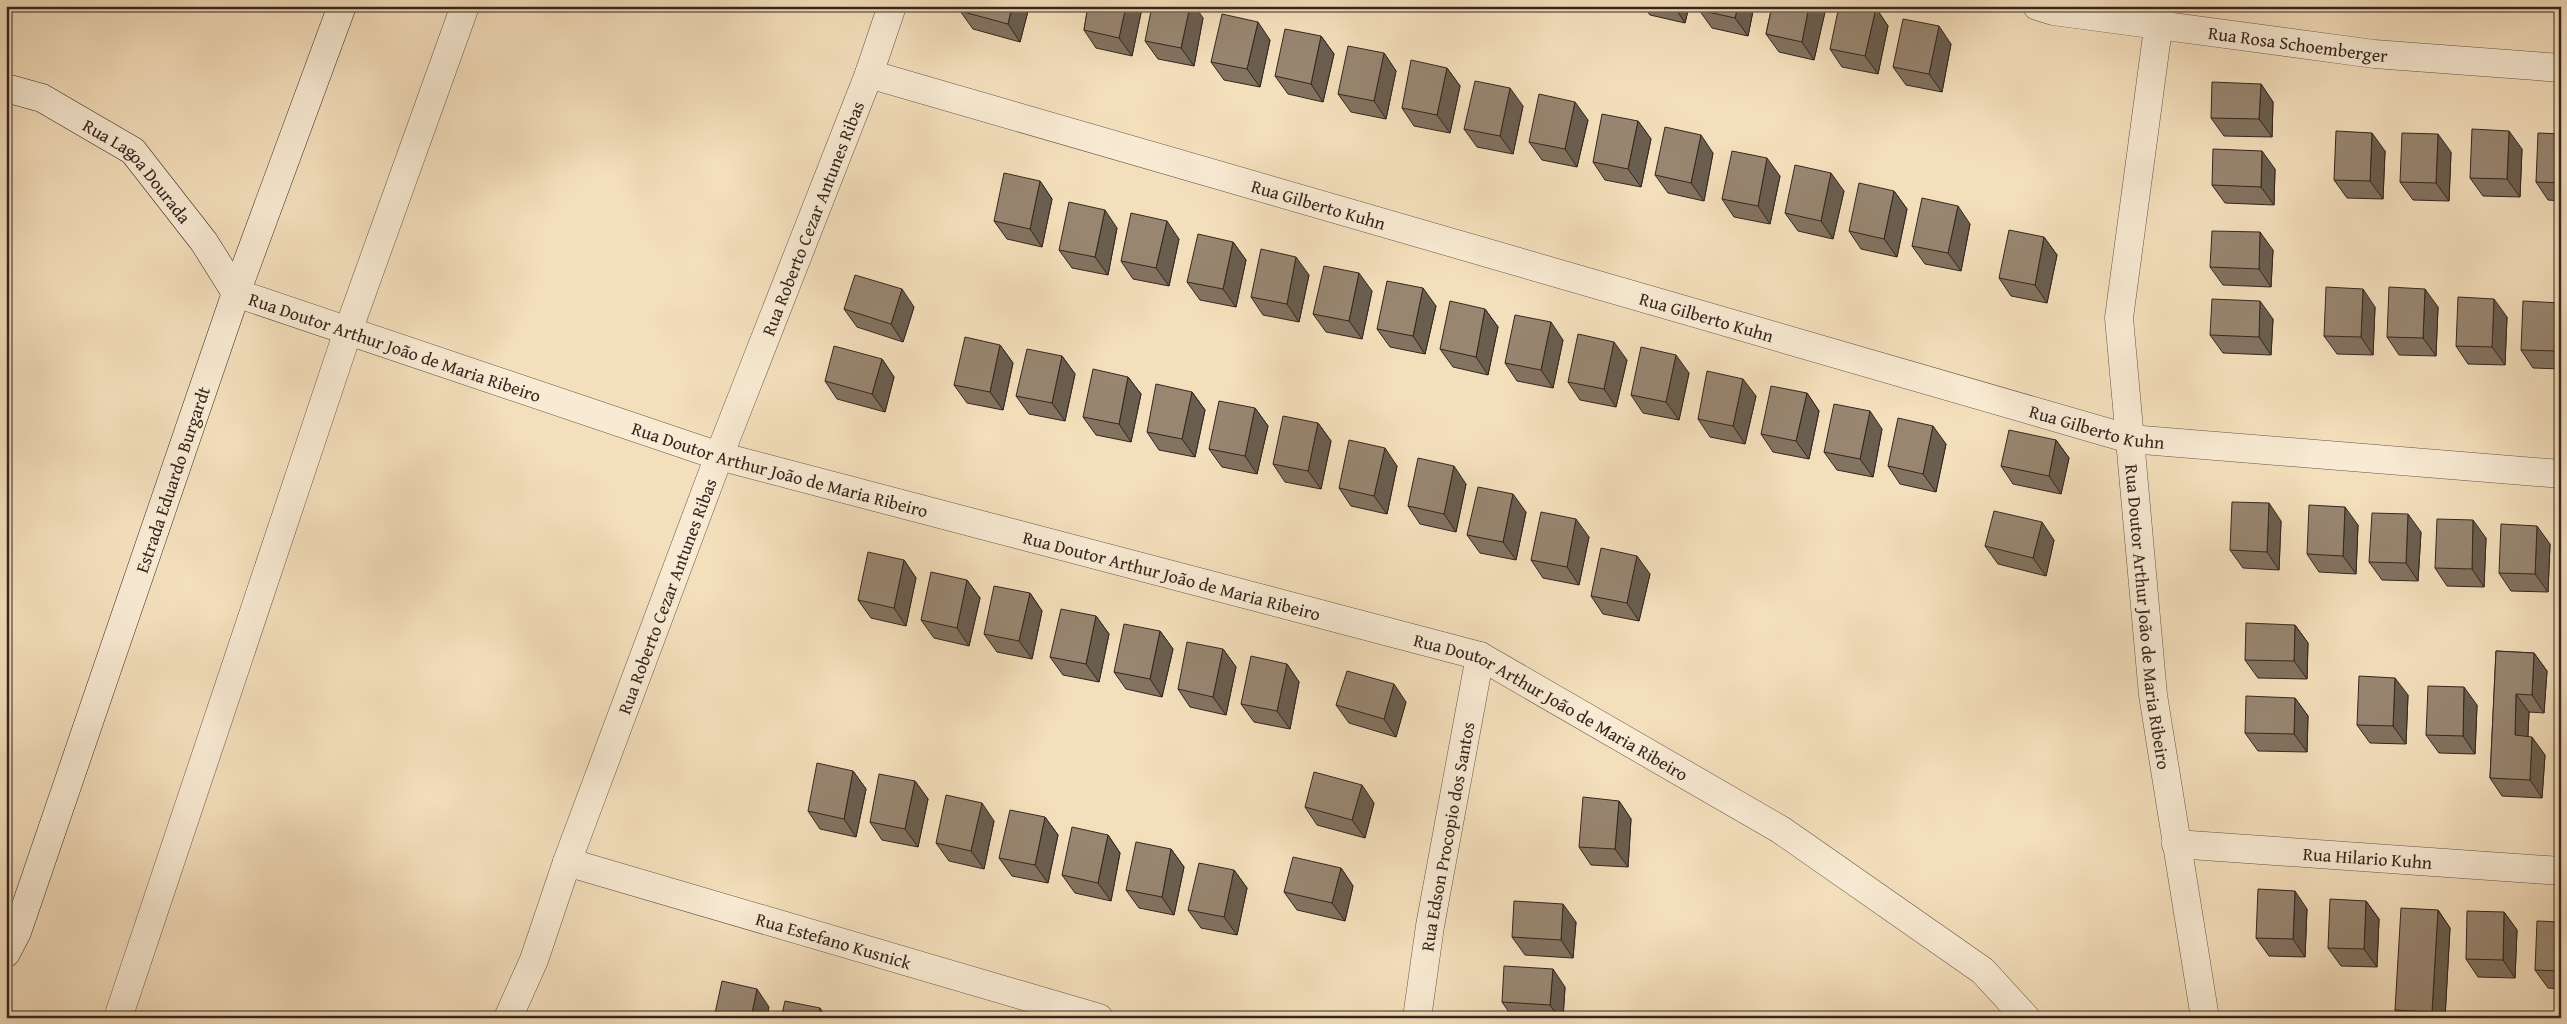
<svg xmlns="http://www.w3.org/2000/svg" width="2567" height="1024" font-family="'Gentium Book Plus',serif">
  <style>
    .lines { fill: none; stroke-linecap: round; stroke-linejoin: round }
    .street-casing { stroke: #655446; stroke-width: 29 }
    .secondary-casing { stroke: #35261f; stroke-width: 29 }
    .street { stroke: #f8ead3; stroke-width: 28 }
    .secondary { stroke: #f8ead3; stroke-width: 28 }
    .wall { fill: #837361; stroke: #35261f }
    .shaded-wall { fill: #6a5e4f; stroke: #35261f }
    .building { fill: #988671; stroke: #35261f }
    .labels { text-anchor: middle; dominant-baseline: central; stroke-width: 4.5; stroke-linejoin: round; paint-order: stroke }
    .street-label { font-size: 18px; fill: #35261f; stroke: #f8ead3 }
  </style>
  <rect width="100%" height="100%" fill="#f4dfbc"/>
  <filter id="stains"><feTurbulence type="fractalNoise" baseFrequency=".004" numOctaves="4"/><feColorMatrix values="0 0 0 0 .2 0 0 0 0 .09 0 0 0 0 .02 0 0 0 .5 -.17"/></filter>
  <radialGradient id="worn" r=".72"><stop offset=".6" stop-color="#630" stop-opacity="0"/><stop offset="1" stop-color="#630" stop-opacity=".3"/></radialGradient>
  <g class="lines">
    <defs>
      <g id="street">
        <path id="s1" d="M2037,6l16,5 321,43 187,14"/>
        <path id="s2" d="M2161,6l-42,312 34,377 52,323"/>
        <path id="s3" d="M869,74l1261,365 431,35"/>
        <path id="s4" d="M236,293l483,163 761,200 301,174 202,141 43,47"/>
        <path id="s5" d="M2176,844l385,27"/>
        <path id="s6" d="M567,862l532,156"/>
        <path d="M118,1018l230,-687 117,-325"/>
        <path id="s7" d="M508,1018l26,-58 33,-98 152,-406 150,-382 23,-68"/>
        <path id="s8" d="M1417,1018l13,-92 50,-270"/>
      </g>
      <g id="secondary">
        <path id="s9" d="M6,88l36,10 91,53 71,91 32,51"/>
        <path id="s10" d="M6,953l11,-21 219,-639 106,-287"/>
      </g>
    </defs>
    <use href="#street" class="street-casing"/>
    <use href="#secondary" class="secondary-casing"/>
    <use href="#street" class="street"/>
    <use href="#secondary" class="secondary"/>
  </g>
  <path class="wall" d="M962,6h67v1l-9,35 -47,-13 -13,-18z
    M1088,6h53l1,2 -10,48 -36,-8 -12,-18z
    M1643,6h46l-4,17 -35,-8z
    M1700,6h54l-6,30 -36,-8 -13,-18z
    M1772,6h49l4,6 -11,48 -35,-8 -13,-18z
    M1876,8l12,18 -10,48 -36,-7 -12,-18z
    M1203,18l-9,48 -36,-7 -13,-18z
    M1321,36l13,18 -11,48 -35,-8 -13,-18z
    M1270,40l-10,47 -36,-7 -13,-18z
    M1951,44l-9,48 -36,-7 -13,-18z
    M1384,53l12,18 -10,48 -35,-7 -13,-18z
    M1447,68l13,18 -10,47 -36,-7 -12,-18z
    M2261,84l12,18 -1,35 -48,-1 -13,-18z
    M1523,106l-10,48 -36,-7 -13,-18z
    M1588,120l-11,47 -35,-7 -13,-18z
    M1638,121l13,18 -10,48 -36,-7 -12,-18z
    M2561,134v67l-13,-1 -12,-18z
    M2522,149l-2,48 -37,-1 -13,-18z
    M2385,151l-2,48 -36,-1 -13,-18z
    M2451,152l-2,49 -36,-1 -13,-18z
    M1713,153l-9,48 -36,-8 -13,-18z
    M2275,169l-1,36 -49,-2 -13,-18z
    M1780,176l-10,48 -36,-7 -12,-18z
    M1040,181l12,18 -10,48 -35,-8 -13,-18z
    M1844,191l-11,48 -35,-8 -13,-18z
    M1894,191l13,18 -10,48 -36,-8 -12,-18z
    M1970,224l-9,47 -36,-7 -13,-18z
    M1117,228l-9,47 -36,-7 -13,-18z
    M2044,237l13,18 -10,48 -36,-7 -12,-18z
    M1179,239l-10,47 -36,-7 -12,-18z
    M1233,242l13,18 -10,47 -36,-7 -13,-18z
    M2273,250l-2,37 -48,-2 -13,-18z
    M1309,275l-10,47 -36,-7 -12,-18z
    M1372,291l-10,48 -36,-7 -13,-18z
    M2560,303l1,1v65l-28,-1 -12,-18z
    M1436,306l-11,48 -35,-7 -13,-18z
    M914,307l-11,35 -46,-15 -13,-18z
    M2375,307l-2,48 -36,-1 -13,-18z
    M2438,307l-2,49 -37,-1 -12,-18z
    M1485,309l13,18 -10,48 -35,-8 -13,-18z
    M2507,317l-2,48 -37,-1 -12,-18z
    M2273,319l-2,36 -48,-2 -13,-18z
    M1563,340l-10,48 -36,-7 -12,-18z
    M1000,345l13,18 -10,47 -36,-7 -13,-18z
    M1062,356l13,18 -10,47 -36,-7 -13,-18z
    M882,359l12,18 -9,35 -48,-13 -12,-18z
    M1627,360l-11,47 -36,-7 -12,-18z
    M1689,373l-10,47 -36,-7 -12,-18z
    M1128,377l13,17 -10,48 -35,-7 -13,-18z
    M1192,392l13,18 -10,47 -36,-7 -12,-18z
    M1807,393l12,18 -10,48 -36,-7 -12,-18z
    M1756,396l-11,48 -35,-7 -12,-18z
    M1255,408l13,18 -11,48 -35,-7 -13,-18z
    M1318,423l13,18 -10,48 -36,-7 -12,-18z
    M1882,429l-9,48 -36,-7 -13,-18z
    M2056,440l13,18 -8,36 -48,-10 -12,-18z
    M1946,444l-10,48 -36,-8 -12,-18z
    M1397,466l-10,48 -36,-8 -12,-18z
    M1466,484l-10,48 -36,-8 -12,-18z
    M1526,512l-10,48 -36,-7 -13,-18z
    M2281,521l-2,49 -36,-2 -13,-18z
    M2358,525l-2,49 -37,-2 -12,-18z
    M2421,532l-3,49 -36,-1 -13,-18z
    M1589,537l-10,48 -36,-7 -12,-18z
    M2486,538l-2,49 -37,-1 -12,-18z
    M2054,540l-8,36 -48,-12 -13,-18z
    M2550,544l-2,48 -37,-1 -12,-18z
    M904,560l12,18 -10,48 -35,-8 -13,-18z
    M1650,574l-11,47 -36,-7 -12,-18z
    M967,580l13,18 -11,48 -35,-8 -13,-18z
    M1030,593l12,18 -10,48 -35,-7 -13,-18z
    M1096,616l13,18 -10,48 -36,-7 -13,-18z
    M2295,625l13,18 -1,36 -49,-1 -13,-18z
    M1160,631l13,18 -11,48 -36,-8 -12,-17z
    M1223,649l13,18 -10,48 -36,-8 -12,-18z
    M2496,651l38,2 13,18 -3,42 -15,-1 -1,24 17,19 -3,43 -40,-2 -12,-18z
    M1287,664l12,18 -9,47 -36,-7 -13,-18z
    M2408,695l-2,49 -36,-1 -13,-18z
    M2561,696v56l-5,-7z
    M2295,698l13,18 -1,36 -49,-1 -13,-18z
    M1406,702l-10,35 -47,-14 -13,-18z
    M2477,705l-2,49 -36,-1 -13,-18z
    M853,771l13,18 -10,48 -36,-8 -12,-18z
    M915,781l13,18 -10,48 -36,-7 -12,-18z
    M1619,801l12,18 -3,48 -37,-2 -12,-18z
    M1374,803l-9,35 -48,-13 -12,-18z
    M1045,817l13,18 -10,48 -36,-7 -13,-18z
    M994,821l-10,48 -35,-8 -13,-18z
    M1108,835l12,18 -9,48 -36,-8 -13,-18z
    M1171,849l13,18 -10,48 -35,-7 -13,-18z
    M1341,868l12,18 -8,35 -48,-11 -13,-18z
    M1234,870l13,18 -10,47 -36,-7 -13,-18z
    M2366,901l13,18 -2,48 -36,-1 -13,-18z
    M2307,909l-2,48 -36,-1 -13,-18z
    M2438,910l12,18 -5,90h-44l-6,-8z
    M2504,912l13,18 -2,48 -37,-1 -12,-18z
    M1576,922l-3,36 -48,-3 -13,-18z
    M2561,922v67l-13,-1 -13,-18z
    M1565,987l-2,31h-50l-11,-16z"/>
  <path class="shaded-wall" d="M1012,6h17v1l-9,35 -12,-18z
    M1126,6h15l1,2 -10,48 -13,-18z
    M1190,6h5l8,12 -9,48 -13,-18z
    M1674,6h15l-4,17z
    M1738,6h16l-6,30 -13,-18z
    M1809,6h12l4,6 -11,48 -12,-18z
    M1876,8l12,18 -10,48 -13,-18z
    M1258,22l12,18 -10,47 -13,-18z
    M1939,26l12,18 -9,48 -13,-18z
    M1321,36l13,18 -11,48 -12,-18z
    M1384,53l12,18 -10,48 -12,-18z
    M1447,68l13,18 -10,47 -13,-18z
    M2261,84l12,18 -1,35 -13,-18z
    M1510,88l13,18 -10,48 -13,-18z
    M1575,102l13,18 -11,47 -12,-18z
    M1638,121l13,18 -10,48 -13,-18z
    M2509,131l13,18 -2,48 -13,-18z
    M2372,133l13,18 -2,48 -13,-18z
    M2438,134l13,18 -2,49 -13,-18z
    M1701,135l12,18 -9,48 -13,-18z
    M2262,151l13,18 -1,36 -13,-18z
    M1767,158l13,18 -10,48 -12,-18z
    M1831,173l13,18 -11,48 -12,-18z
    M1040,181l12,18 -10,48 -12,-18z
    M1894,191l13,18 -10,48 -13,-18z
    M1958,206l12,18 -9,47 -13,-18z
    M1105,210l12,18 -9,47 -13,-18z
    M1167,221l12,18 -10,47 -13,-18z
    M2260,232l13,18 -2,37 -12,-18z
    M2044,237l13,18 -10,48 -12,-18z
    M1233,242l13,18 -10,47 -13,-18z
    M1296,257l13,18 -10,47 -12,-18z
    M1359,273l13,18 -10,48 -13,-18z
    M1423,288l13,18 -11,48 -12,-18z
    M902,289l12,18 -11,35 -12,-18z
    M2363,289l12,18 -2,48 -12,-18z
    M2425,289l13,18 -2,49 -13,-18z
    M2494,299l13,18 -2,48 -13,-18z
    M2260,301l13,18 -2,36 -12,-18z
    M2560,303l1,1v52l-3,-5z
    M1485,309l13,18 -10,48 -12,-18z
    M1551,322l12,18 -10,48 -12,-18z
    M1614,342l13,18 -11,47 -12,-18z
    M1000,345l13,18 -10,47 -13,-18z
    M1676,355l13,18 -10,47 -13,-18z
    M1062,356l13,18 -10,47 -13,-18z
    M882,359l12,18 -9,35 -13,-18z
    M1128,377l13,17 -10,48 -12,-18z
    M1743,379l13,17 -11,48 -12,-18z
    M1192,392l13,18 -10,47 -13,-18z
    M1807,393l12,18 -10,48 -13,-18z
    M1255,408l13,18 -11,48 -12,-18z
    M1870,411l12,18 -9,48 -13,-18z
    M1318,423l13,18 -10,48 -13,-18z
    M1933,426l13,18 -10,48 -13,-18z
    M2056,440l13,18 -8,36 -12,-18z
    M1385,448l12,18 -10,48 -13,-18z
    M1454,466l12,18 -10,48 -12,-18z
    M1513,494l13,18 -10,48 -13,-18z
    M2269,503l12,18 -2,49 -12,-18z
    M2345,507l13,18 -2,49 -13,-18z
    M2408,514l13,18 -3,49 -12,-18z
    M1576,519l13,18 -10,48 -12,-18z
    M2473,520l13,18 -2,49 -12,-18z
    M2042,522l12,18 -8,36 -13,-18z
    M2537,526l13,18 -2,48 -13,-18z
    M1637,556l13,18 -11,47 -12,-18z
    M904,560l12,18 -10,48 -12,-18z
    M967,580l13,18 -11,48 -12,-18z
    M1030,593l12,18 -10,48 -13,-18z
    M1096,616l13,18 -10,48 -13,-18z
    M2295,625l13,18 -1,36 -13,-18z
    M1160,631l13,18 -11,48 -12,-18z
    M1223,649l13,18 -10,48 -13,-18z
    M2534,653l13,18 -3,42 -12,-18z
    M1287,664l12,18 -9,47 -13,-18z
    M2395,678l13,17 -2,49 -13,-18z
    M1394,684l12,18 -10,35 -12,-18z
    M2464,687l13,18 -2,49 -12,-18z
    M2516,694l13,18 -2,41 -12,-18z
    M2295,698l13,18 -1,36 -13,-18z
    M2532,737l13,18 -3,43 -12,-18z
    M853,771l13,18 -10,48 -12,-18z
    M915,781l13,18 -10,48 -13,-18z
    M1362,785l12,18 -9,35 -13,-18z
    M1619,801l12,18 -3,48 -13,-18z
    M982,803l12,18 -10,48 -13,-18z
    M1045,817l13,18 -10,48 -13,-18z
    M1108,835l12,18 -9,48 -13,-18z
    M1171,849l13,18 -10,48 -12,-18z
    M1341,868l12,18 -8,35 -13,-18z
    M1234,870l13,18 -10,47 -13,-18z
    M2295,891l12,18 -2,48 -12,-18z
    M2366,901l13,18 -2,48 -13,-18z
    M1563,904l13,18 -3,36 -12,-18z
    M2438,910l12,18 -5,90h-10l-3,-6z
    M2504,912l13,18 -2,48 -12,-18z
    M1553,969l12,18 -2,31h-4l-9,-13z
    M757,989l12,18 -2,11h-16z
    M820,1008l7,10h-9z"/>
  <path class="building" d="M962,6h50l-4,18 -48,-13z
    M1088,6h38l-7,32 -35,-8z
    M1152,6h38l-9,42 -36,-7z
    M1700,6h38l-3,12 -36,-8z
    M1772,6h37l-7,36 -36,-8z
    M1839,6h27l10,2 -11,48 -35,-7z
    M1222,14l36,8 -11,47 -36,-7z
    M1903,19l36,7 -10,48 -36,-7z
    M1285,29l36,7 -10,48 -36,-8z
    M1348,46l36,7 -10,48 -36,-7z
    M1411,60l36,8 -10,47 -35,-7z
    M1475,81l35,7 -10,48 -36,-7z
    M2212,82l49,2 -2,35 -48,-1z
    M1539,94l36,8 -10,47 -36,-7z
    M1602,114l36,7 -10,48 -35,-7z
    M1665,127l36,8 -10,48 -36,-8z
    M2472,129l37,2 -2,48 -37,-1z
    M2336,131l36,2 -2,48 -36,-1z
    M2402,133l36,1 -2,49 -36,-1z
    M2538,133l23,1v49l-25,-1z
    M2213,149l49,2 -1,36 -49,-2z
    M1732,151l35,7 -9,48 -36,-7z
    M1795,165l36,8 -10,48 -36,-8z
    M1004,173l36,8 -10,48 -36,-8z
    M1859,183l35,8 -10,48 -35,-8z
    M1922,198l36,8 -10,47 -36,-7z
    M1069,202l36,8 -10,47 -36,-7z
    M1131,213l36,8 -11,47 -35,-7z
    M2009,230l35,7 -9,48 -36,-7z
    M2212,231l48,1 -1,37 -49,-2z
    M1198,234l35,8 -10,47 -36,-7z
    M1261,249l35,8 -9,47 -36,-7z
    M1324,266l35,7 -10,48 -36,-7z
    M855,275l47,14 -11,35 -47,-15z
    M1387,281l36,7 -10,48 -36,-7z
    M2326,287l37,2 -2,48 -37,-1z
    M2389,287l36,2 -2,49 -36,-1z
    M2458,297l36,2 -2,48 -36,-1z
    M2212,299l48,2 -1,36 -49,-2z
    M1450,301l35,8 -9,48 -36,-8z
    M2523,301l37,2 -2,48 -37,-1z
    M1515,315l36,7 -10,48 -36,-7z
    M1578,334l36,8 -10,47 -36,-7z
    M965,337l35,8 -10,47 -36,-7z
    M834,346l48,13 -10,35 -47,-13z
    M1641,347l35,8 -10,47 -35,-7z
    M1027,349l35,7 -10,47 -36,-7z
    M1093,369l35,8 -9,47 -36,-7z
    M1707,371l36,8 -10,47 -35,-7z
    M1156,384l36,8 -10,47 -35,-7z
    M1771,386l36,7 -11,48 -35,-7z
    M1219,401l36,7 -10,48 -36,-7z
    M1834,404l36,7 -10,48 -36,-7z
    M1283,416l35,7 -10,48 -35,-7z
    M1898,418l35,8 -10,48 -35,-8z
    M2009,430l47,10 -7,36 -48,-10z
    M1349,440l36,8 -11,48 -35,-8z
    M1418,458l36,8 -10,48 -36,-8z
    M1478,487l35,7 -10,48 -36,-7z
    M2232,502l37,1 -2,49 -37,-2z
    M2309,505l36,2 -2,49 -36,-2z
    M1994,511l48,11 -9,36 -48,-12z
    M1541,512l35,7 -9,48 -36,-7z
    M2372,513l36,1 -2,49 -37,-1z
    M2437,519l36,1 -1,49 -37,-1z
    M2501,524l36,2 -2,48 -36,-1z
    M1601,548l36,8 -10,47 -36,-7z
    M868,552l36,8 -10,48 -36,-8z
    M931,572l36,8 -10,48 -36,-8z
    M994,586l36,7 -11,48 -35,-7z
    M1061,609l35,7 -10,48 -36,-7z
    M2246,623l49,2 -1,36 -49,-1z
    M1124,624l36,7 -10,48 -36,-7z
    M1187,642l36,7 -10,48 -35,-8z
    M2496,651l38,2 -2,42 -16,-1 -1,41 17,2 -2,43 -40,-2z
    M1251,656l36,8 -10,47 -36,-7z
    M1347,671l47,13 -10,35 -48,-14z
    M2359,676l36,2 -2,48 -36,-1z
    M2428,686l36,1 -1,49 -37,-1z
    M2246,696l49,2 -1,36 -49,-1z
    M2558,696h3v49h-5z
    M817,763l36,8 -9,48 -36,-8z
    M1314,772l48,13 -10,35 -47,-13z
    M879,774l36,7 -10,48 -35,-7z
    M946,795l36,8 -11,48 -35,-8z
    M1583,797l36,4 -4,48 -36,-2z
    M1010,810l35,7 -10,48 -36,-7z
    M1072,827l36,8 -10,48 -36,-8z
    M1136,842l35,7 -9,48 -36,-7z
    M1293,857l48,11 -9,35 -48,-11z
    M1199,863l35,7 -10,47 -36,-7z
    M2258,889l37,2 -2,48 -37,-1z
    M2330,899l36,2 -2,48 -36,-1z
    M1514,901l49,3 -2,36 -49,-3z
    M2401,908l37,2 -6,102 -37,-2z
    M2467,911l37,1 -1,48 -37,-1z
    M2537,921l24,1v49l-26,-1z
    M1504,966l49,3 -3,36 -48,-3z
    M722,981l35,8 -6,29h-37z
    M785,1001l35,7 -2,10h-37z
    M847,1014l16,4h-17z"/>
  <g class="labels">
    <g class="street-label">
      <text stroke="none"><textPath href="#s1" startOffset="264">Rua Rosa Schoemberger</textPath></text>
      <text stroke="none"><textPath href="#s9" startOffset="159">Rua Lagoa Dourada</textPath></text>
      <text stroke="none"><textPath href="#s3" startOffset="468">Rua Gilberto Kuhn</textPath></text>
      <text stroke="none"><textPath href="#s7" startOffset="856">Rua Roberto Cezar Antunes Ribas</textPath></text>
      <text stroke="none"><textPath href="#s3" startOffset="872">Rua Gilberto Kuhn</textPath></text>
      <text stroke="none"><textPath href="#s4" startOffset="168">Rua Doutor Arthur João de Maria Ribeiro</textPath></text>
      <text stroke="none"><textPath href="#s3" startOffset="1278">Rua Gilberto Kuhn</textPath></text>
      <text stroke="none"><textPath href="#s4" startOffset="572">Rua Doutor Arthur João de Maria Ribeiro</textPath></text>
      <text stroke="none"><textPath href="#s10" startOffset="502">Estrada Eduardo Burgardt</textPath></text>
      <text stroke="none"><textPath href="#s4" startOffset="978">Rua Doutor Arthur João de Maria Ribeiro</textPath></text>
      <text stroke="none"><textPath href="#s7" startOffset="451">Rua Roberto Cezar Antunes Ribas</textPath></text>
      <text stroke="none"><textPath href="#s2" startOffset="615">Rua Doutor Arthur João de Maria Ribeiro</textPath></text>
      <text stroke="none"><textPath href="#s4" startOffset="1382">Rua Doutor Arthur João de Maria Ribeiro</textPath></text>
      <text stroke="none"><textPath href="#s8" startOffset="184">Rua Edson Procopio dos Santos</textPath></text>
      <text stroke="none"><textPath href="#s5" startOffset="192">Rua Hilario Kuhn</textPath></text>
      <text stroke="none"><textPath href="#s6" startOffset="278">Rua Estefano Kusnick</textPath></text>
    </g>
  </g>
  <rect width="2567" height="1024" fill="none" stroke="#f4dfbc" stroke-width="25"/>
  <rect x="8" y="8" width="2552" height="1009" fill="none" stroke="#35261f" stroke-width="2.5"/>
  <rect x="12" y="12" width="2542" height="999" fill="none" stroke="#35261f"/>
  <rect width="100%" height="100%" filter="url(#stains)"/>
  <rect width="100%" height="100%" fill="url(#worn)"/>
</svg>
